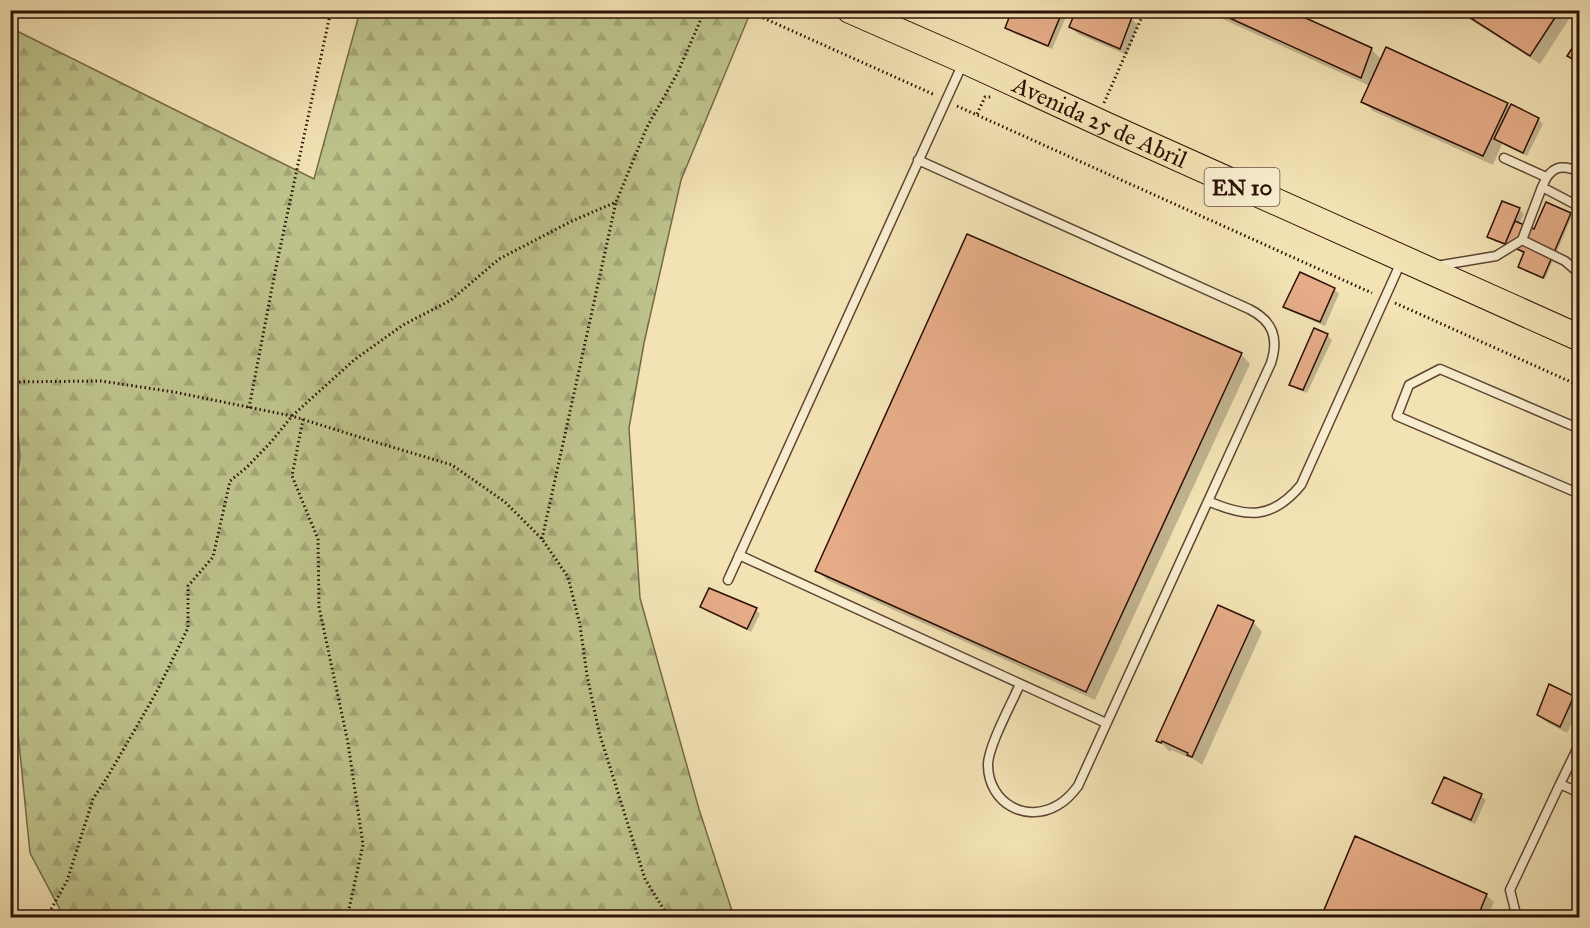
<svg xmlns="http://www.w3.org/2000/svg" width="1590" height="928" font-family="'IM FELL Great Primer',serif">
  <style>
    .forest { fill: url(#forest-firs); stroke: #746948; stroke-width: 1.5 }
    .shadow { fill: #0003 }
    .building { fill: #e5ac87; stroke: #2c1006; stroke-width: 1.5 }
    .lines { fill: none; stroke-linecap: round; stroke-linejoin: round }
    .service-casing { stroke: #5e4432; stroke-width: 11 }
    .primary-casing { stroke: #2c1006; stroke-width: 28 }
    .path { stroke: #2c1006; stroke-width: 3; stroke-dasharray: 1.5 3; stroke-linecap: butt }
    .service { stroke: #f7ecce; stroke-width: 8 }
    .primary { stroke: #f2e2b4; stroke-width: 26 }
    .labels { text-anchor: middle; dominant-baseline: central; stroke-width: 6; stroke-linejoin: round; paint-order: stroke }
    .shield { fill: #f7ecce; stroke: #695242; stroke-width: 1.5 }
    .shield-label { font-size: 22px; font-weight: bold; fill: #2c1006 }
    .street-label { font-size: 24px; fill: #2c1006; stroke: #f7ecce }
  </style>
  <defs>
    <pattern id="forest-firs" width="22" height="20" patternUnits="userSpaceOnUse" patternTransform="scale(1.5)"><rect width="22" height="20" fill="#bdc28b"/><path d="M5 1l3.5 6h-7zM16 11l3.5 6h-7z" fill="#a3a676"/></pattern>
  </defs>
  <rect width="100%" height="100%" fill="#f2e2b4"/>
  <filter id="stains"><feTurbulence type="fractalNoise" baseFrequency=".00333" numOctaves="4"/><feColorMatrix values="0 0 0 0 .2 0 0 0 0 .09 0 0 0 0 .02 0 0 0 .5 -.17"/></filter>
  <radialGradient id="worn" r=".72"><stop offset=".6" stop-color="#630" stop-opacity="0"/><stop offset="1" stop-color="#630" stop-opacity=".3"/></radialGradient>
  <path class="forest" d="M735,10l14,6 -68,164 -37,163 -15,85 11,170 59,211 35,108h-670l-34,-64 -19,-190 -1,-137 10,-69 -5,-64 -2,-44 -3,-14 1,-307 303,151 46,-168z"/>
  <path class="shadow" d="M972,10h9l-1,4z
    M1014,10h55l-17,39 -41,-17 -4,-5z
    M1203,10h81l87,39 11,11 125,44 4,4 27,11 5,5 -16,32 -25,-12 -9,21 -120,-54 -10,-10 7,-15z
    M1455,10h120l-35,54z
    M1131,18l7,7 -11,30 -49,-21 -7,-8z
    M1547,204l25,12 -27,63 -24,-11 4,-15 -31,-12 -5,-5 30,-27 5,5 -5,10 16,7z
    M1334,289l5,5 -14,32 -35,-15 -5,-5z
    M1327,335l5,5 -25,53 -11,-4 -5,-5z
    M1241,354l9,10 -155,336 -268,-120 -10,-10z
    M701,607l55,3 4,4 -9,18 -45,-21z
    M1253,622l9,10 -60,133 -7,-5 -24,-10v2l-3,-2 -10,-10z
    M1573,697l7,6v3l-13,27 -21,-11 -8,-7z
    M1481,796l5,4 -11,24 -37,-17 -4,-4z
    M1486,895l8,7 -7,16h-153l-8,-8z"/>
  <path class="building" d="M1012,10h51l-15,36 -43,-18z
    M1076,10h41l15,7 -12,32 -51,-22z
    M1212,10h76l84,38 -11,30z
    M1458,10h102l-30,46z
    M1580,36v27l-13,-7z
    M1386,47l122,56 -25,53 -122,-54z
    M1511,104l28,14 -16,35 -29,-14z
    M1502,201l18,7 -15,36 -18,-7z
    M1546,202l25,11 -28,65 -25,-11 6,-15 -19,-8 10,-23 19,8z
    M967,234l275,119 -156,339 -271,-121z
    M1300,272l35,16 -15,34 -37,-15z
    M1314,328l14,6 -25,56 -14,-5z
    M709,588l48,20 -10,21 -47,-22z
    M1218,605l36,16 -62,136 -5,-2 1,-2 -26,-12 -1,2 -5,-2z
    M1549,684l25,12 -14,31 -23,-12z
    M1444,777l38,17 -11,26 -39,-17z
    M1355,836l132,58 -10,24h-137l-16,-8z"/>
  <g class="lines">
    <defs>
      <path id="service" d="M1504,158l42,19
        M918,160l331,149c24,12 30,29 22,54l-193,423c-6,8 -11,14 -20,19 -32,19 -69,-2 -70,-39 -1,-18 24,-63 32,-82
        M1542,187c8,-20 18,-24 38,-15
        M1522,240l20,-53 38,20
        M1436,266l60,-10 26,-16 43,21 15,13
        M1580,429l-140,-60 -31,16 -12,31 183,78
        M1208,501c39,17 64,19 93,-16l100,-223
        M739,555l367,168
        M728,580l235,-517
        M1580,743l-20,41 20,9
        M1517,918l-7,-28 50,-106"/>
      <g id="primary">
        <path id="s1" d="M850,10l114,50 141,65 475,213"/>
      </g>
    </defs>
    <use href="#service" class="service-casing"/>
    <use href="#primary" class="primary-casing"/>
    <path class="path" d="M759,16l176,79
      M1104,103l41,-93
      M957,106l415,187
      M977,114l8,-17h7
      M1395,303l185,83
      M10,382l91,-1 73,11 118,24 80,25 80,24 53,37 37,37 26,38 12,48 7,50 12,57 46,147 24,39
      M249,408l27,-141 55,-257
      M303,419l-11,57 26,63 1,68 29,136 15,102 -16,73
      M542,539l74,-337
      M36,918l14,-7 17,-30 26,-82 15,-23 48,-83 32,-65v-42l25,-29 17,-76 17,-14 24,-25 21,-26 62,-56 49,-35 48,-25 48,-41 73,-38 44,-19 31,-75 30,-53 28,-64"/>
    <use href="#service" class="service"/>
    <use href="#primary" class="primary"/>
  </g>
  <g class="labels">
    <rect class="shield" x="1204.5" y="168" width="75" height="38" rx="4.5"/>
    <g class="shield-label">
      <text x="1242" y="187">EN 10</text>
    </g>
    <g class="street-label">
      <text stroke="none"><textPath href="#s1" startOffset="274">Avenida 25 de Abril</textPath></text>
    </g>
  </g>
  <rect width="1590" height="928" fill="none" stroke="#f2e2b4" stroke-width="36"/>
  <rect x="12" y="12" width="1566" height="904" fill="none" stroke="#2c1006" stroke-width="3"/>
  <rect x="18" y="18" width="1554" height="892" fill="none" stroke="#2c1006" stroke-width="1.5"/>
  <rect width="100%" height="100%" filter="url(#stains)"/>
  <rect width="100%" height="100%" fill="url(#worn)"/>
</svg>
